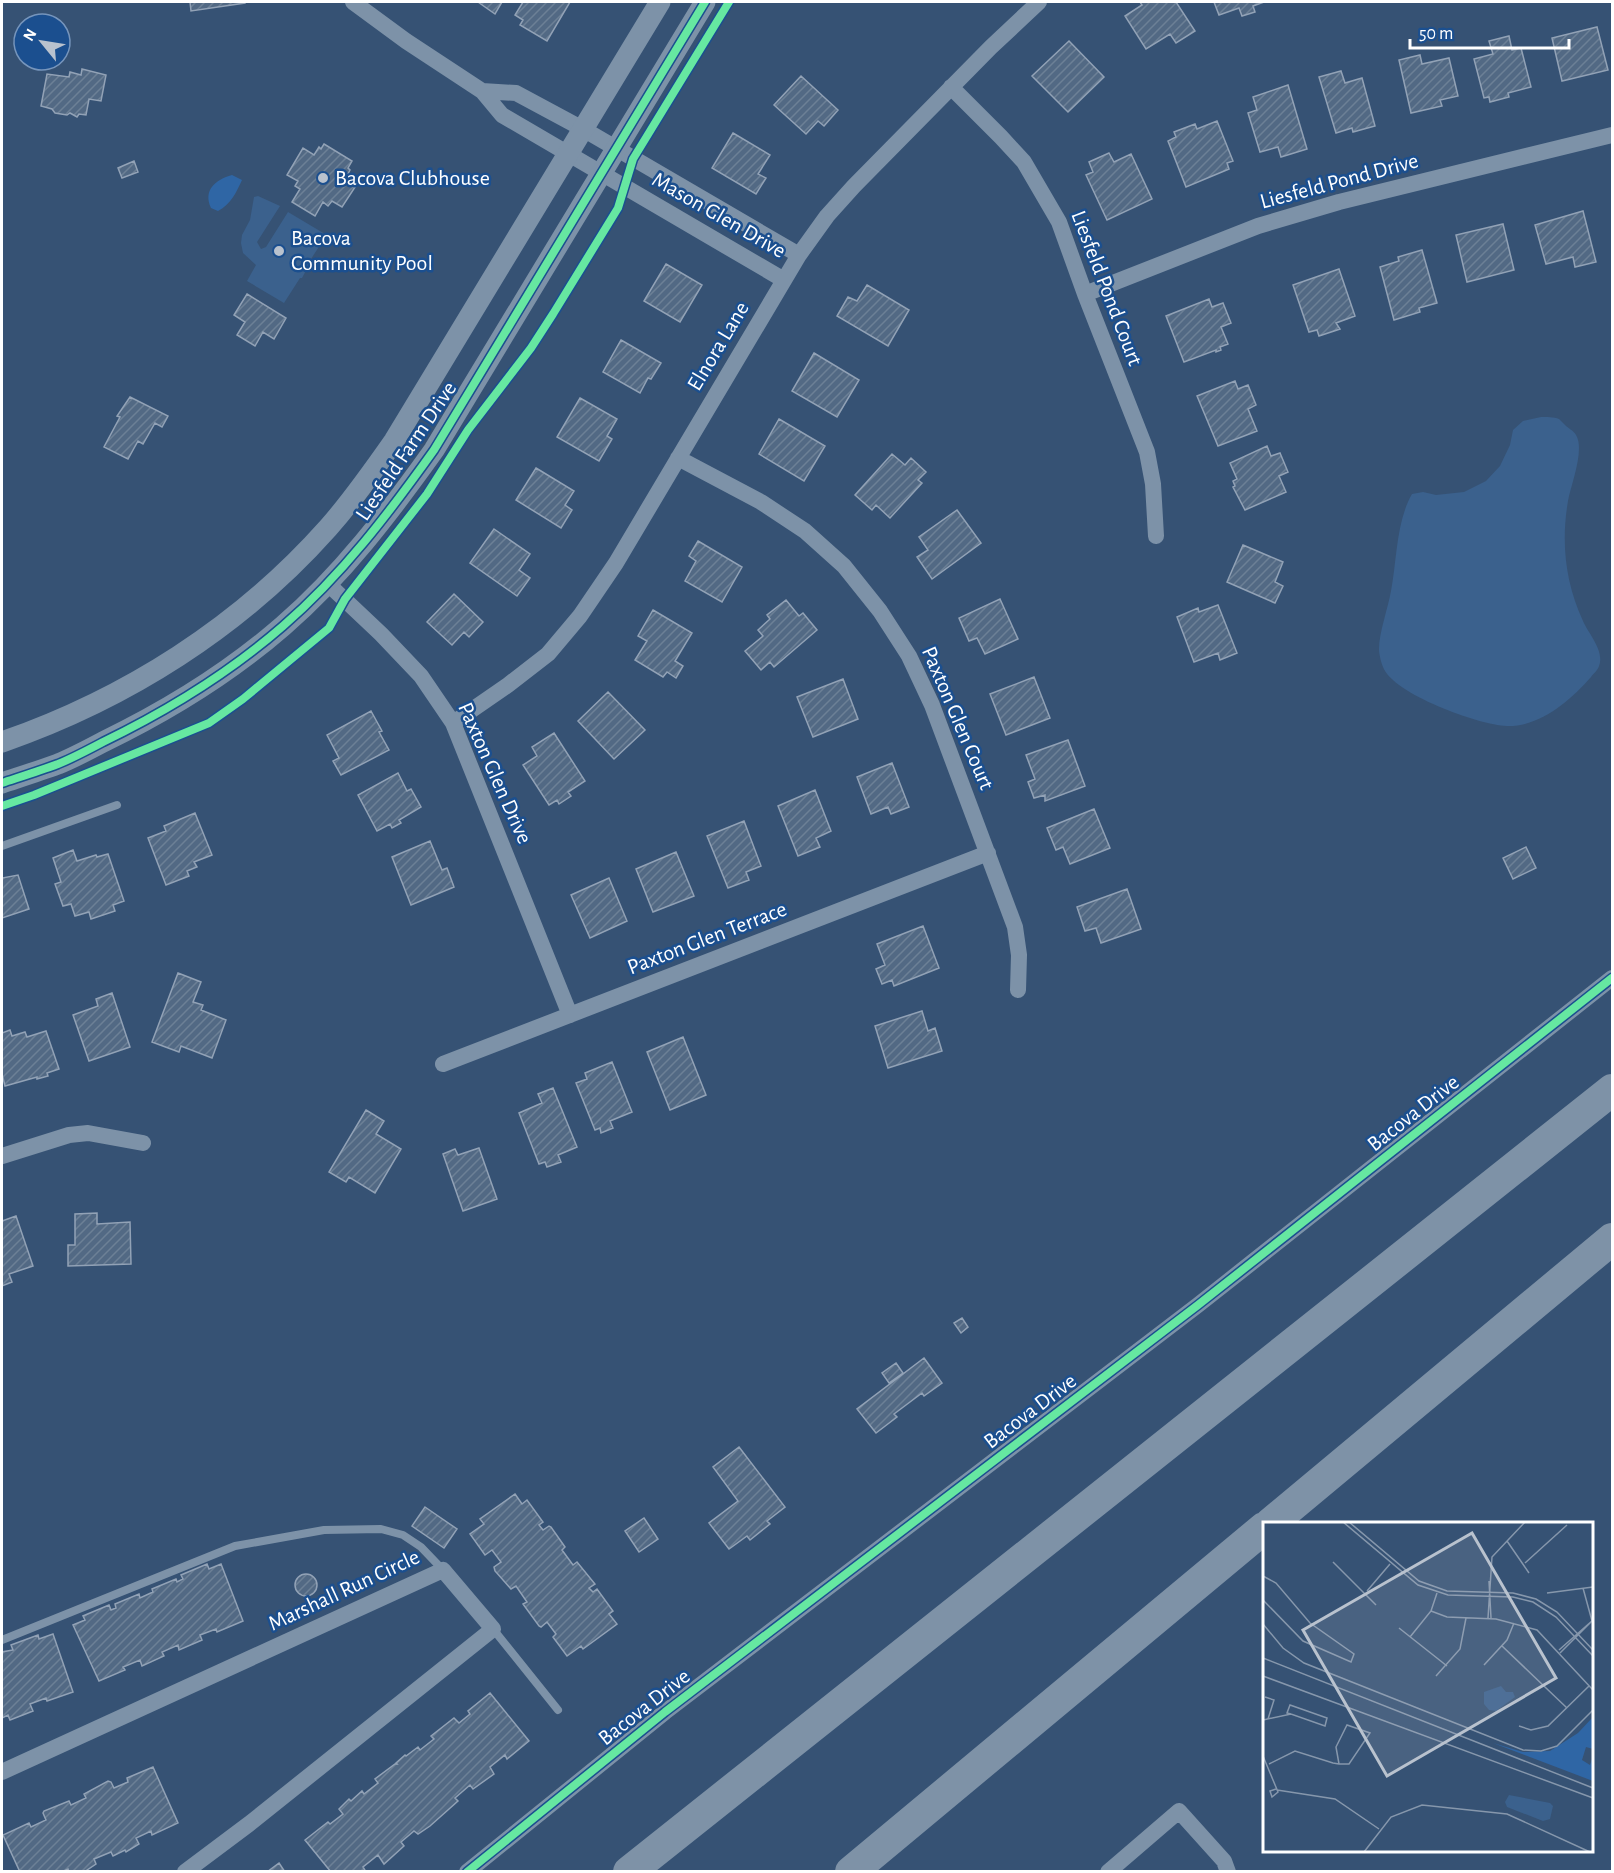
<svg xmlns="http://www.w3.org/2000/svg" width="1614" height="1873" font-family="'Alegreya Sans',sans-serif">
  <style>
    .green { fill: #2f66a5 }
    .water { fill: #3b618d }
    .building { fill: url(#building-hatch); stroke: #92a2b6; stroke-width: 1.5 }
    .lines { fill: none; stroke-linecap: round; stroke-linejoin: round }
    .service { stroke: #7d92a8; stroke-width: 8 }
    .minor { stroke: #7d92a8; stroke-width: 16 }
    .tertiary { stroke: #7d92a8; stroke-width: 21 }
    .motorway { stroke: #7e92a7; stroke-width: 32 }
    .cycleway-casing { stroke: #1b4f8f; stroke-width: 11 }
    .cycleway { stroke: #66e7a1; stroke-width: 8 }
    .poi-dot { fill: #b9c2ce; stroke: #1b4f8f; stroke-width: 2 }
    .labels { text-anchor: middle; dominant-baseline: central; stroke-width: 5; stroke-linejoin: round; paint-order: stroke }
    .poi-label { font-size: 22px; fill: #fff; stroke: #1b4f8f; text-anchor: start }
    .street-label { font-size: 22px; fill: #fff; stroke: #1b4f8f }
    .inset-road { fill: none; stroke: #8697ac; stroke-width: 1.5 }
    .view { fill: #b9c2ce; fill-opacity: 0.15; stroke: #b9c2ce; stroke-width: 3 }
    .inset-edge { fill: none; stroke: #fff; stroke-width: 3 }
  </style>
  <defs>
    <pattern id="building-hatch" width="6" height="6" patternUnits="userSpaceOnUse" patternTransform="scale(1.5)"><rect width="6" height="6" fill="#526984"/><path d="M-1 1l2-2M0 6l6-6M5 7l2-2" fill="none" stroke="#6c8096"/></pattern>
  </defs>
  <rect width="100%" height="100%" fill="#365274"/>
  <path class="green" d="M232,175l10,5c-6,13 -11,24 -24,31l-7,-3c-8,-18 4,-28 21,-33z"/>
  <path class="water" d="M258,196l22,10 -23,36 4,7 5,-2 22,-35 42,25 -5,8 -3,-3 -11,17v2l-9,17h-2l-16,25 -37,-22 9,-16 -13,-12 -2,-10 1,-8 8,-15 4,-23z
    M1541,417c5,0 13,0 18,2 2,2 4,4 6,6 3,3 9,6 11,10 9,15 -5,49 -8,66 -7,41 -3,81 15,120 5,12 22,30 16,45 -1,4 -6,8 -8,11 -20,23 -51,50 -84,49 -28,-1 -114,-32 -124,-59 -2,-5 -4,-13 -4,-18 0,-16 9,-41 12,-58 6,-31 5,-69 21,-97l11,-2 13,3 28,-3 22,-11 14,-15 10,-21 3,-15 10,-9z"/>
  <path class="building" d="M190,2h55v1l-54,8z
    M478,2h24l-7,12z
    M523,2h47l-23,39 -27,-16 3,-5 -8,-5z
    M1140,2h36l19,29 -19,12 -6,-9 -24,15 -21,-33 17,-11z
    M1214,2h50l-11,4 2,6 -13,4 -3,-8 -20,7z
    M1597,27l11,43 -46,11 -10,-43z
    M1509,36l3,14 9,-2 10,39 -23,6 1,4 -19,5 -1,-5 -5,1 -10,-39 19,-5 -4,-13z
    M1069,41l35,36 -36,35 -36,-36z
    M1420,55l2,9 27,-6 9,38 -18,4 2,6 -31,7 -12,-53z
    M82,69l24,6 -5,26 -12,-2 -3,16 -7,-1 -2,3 -7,-4 -3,2 -12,-2 -3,-4 -11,-3 6,-32 22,3 1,-5 11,3z
    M1341,71l4,12 17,-5 13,48 -22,6 -1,-4 -16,5 -17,-56z
    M801,76l37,34 -14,16 -6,-5 -12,13 -32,-29z
    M1288,85l19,64 -26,8 -3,-10 -18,5 -12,-39 9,-3 -4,-13z
    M1217,121l16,40 -6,2 2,6 -43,18 -18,-46 8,-4 -2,-5 21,-8 2,5z
    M733,133l37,22 -12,19 8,4 -10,16 -44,-26z
    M324,144l28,17 -4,7 2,2 -2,4 11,7 -17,26 -10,-6 -4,5 -5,-4 -8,14 -23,-14 8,-13 -5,-3 3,-5 -11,-6 16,-27 11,7 5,-8 2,2z
    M1109,153l5,9 17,-8 21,45 -45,21 -21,-45 7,-3 -4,-10z
    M134,161l4,11 -16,6 -4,-10z
    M1583,211l13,51 -21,5 -2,-10 -27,7 -11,-39z
    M1503,224l11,46 -47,12 -11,-47z
    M1422,250l15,53 -18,5 1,4 -26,8 -14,-53 19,-6 -1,-4z
    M666,264l36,21 -22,37 -36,-21z
    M1339,269l16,47 -19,7 4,6 -21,7 -2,-6 -8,2 -16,-47z
    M867,285l42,25 -21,36 -51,-30 11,-19 9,4z
    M247,294l39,24 -12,21 -11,-7 -8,14 -18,-11 8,-13 -11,-7z
    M1209,299l3,8 11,-4 8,20 -10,4 7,17 -8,3 1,3 -5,2v-2l-32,12 -18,-46z
    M621,340l40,23 -10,16 -3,-1 -8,15 -37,-21z
    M814,353l45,27 -22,37 -45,-26z
    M1235,381l3,8 10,-4 8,20 -8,4 9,22 -39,15 -21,-50z
    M130,397l38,19 -6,11 -7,-4 -12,21 -5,-3 -10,18 -24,-12 16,-30 -3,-1z
    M580,398l37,21 -10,17 5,3 -13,22 -42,-24z
    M779,419l46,27 -21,35 -45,-27z
    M1267,446l4,10 9,-3 8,19 -9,4 7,16 -41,18 -12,-23 2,-1 -2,-5 4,-2 -7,-16z
    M892,454l13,11 6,-7 15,14 -8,8 4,3 -32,35 -14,-13 -4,5 -17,-15z
    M536,468l38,23 -9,14 7,5 -11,18 -45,-28z
    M957,510l24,33 -49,36 -15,-22 11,-7 -9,-13z
    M494,529l36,25 -11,16 11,8 -13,18 -47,-33z
    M698,541l44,26 -20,35 -37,-21 11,-20 -7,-5z
    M1243,545l40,17 -8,20 8,4 -8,17 -48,-21z
    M454,594l29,28 -14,15 -5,-5 -12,13 -25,-23z
    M1000,599l18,40 -33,15 -8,-16 -8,3 -10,-23z
    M786,600l13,16 4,-3 14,17 -43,37 -4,-5 -9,8 -16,-19 18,-15 -5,-6 12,-11 -3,-4z
    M1218,605l19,48 -17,7 -2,-7 -24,9 -17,-45 21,-9 1,4z
    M653,610l39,23 -17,28 8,5 -7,12 -9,-6 -4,5 -28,-17 12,-19 -9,-5z
    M1034,677l16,41 -44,17 -16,-41z
    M843,679l15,40 -45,18 -16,-40z
    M608,692l37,38 -31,29 -36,-38z
    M371,711l11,20 -3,1 10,18 -48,25 -8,-14 6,-3 -12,-23z
    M554,733l31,48 -17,11 3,4 -12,8 -2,-4 -8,5 -26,-40 14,-9 -5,-9z
    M1068,740l17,46 -40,15v-6l-11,3 -6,-16 7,-3 -9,-24z
    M892,763l17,44 -18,7 -3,-7 -17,7 -14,-37z
    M398,773l9,18 4,-2 10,18 -22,13 2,3 -9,5 -2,-4 -13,7 -19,-36z
    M815,790l16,41 -15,7 4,9 -22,9 -20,-50z
    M1094,809l16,39 -40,16 -7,-17 -7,3 -9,-22z
    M195,813l17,42 -18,7 3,5 -10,4 2,5 -23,9 -18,-47 18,-7 -2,-5z
    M744,821l17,45 -15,6 3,8 -21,8 -21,-52z
    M430,841l12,29 5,-2 7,19 -43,18 -19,-48z
    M1526,847l10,21 -23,11 -10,-21z
    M73,850l4,11 19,-6 1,2 11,-3 16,47 -11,4 2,6 -24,8 -2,-7 -14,4 -4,-12 -8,2 -8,-22 6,-2 -8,-24z
    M676,852l18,44 -41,16 -17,-43z
    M18,875l11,34 -27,9v-40z
    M609,878l18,43 -37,17 -19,-43z
    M1127,889l14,40 -40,14 -5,-15 -11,3 -8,-24z
    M923,926l16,42 -45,18 -2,-6 -10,4 -6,-15 9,-4 -8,-21z
    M178,973l23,9 -8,20 10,3 -2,5 25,10 -14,38 -31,-12 -2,6 -27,-10z
    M112,993l18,54 -41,14 -16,-46 25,-9 -2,-7z
    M922,1011l6,20 7,-3 7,23 -54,17 -13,-42z
    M10,1030l2,6 13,-4 2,5 19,-6 13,38 -12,4 1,3 -11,3v-2l-32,9 -3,-12v-41z
    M683,1037l23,58 -36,15 -23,-58z
    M612,1062l20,50 -22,9 3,7 -12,5 -1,-5 -5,2 -19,-47 11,-4 -2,-6z
    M553,1088l24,59 -19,8 3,7 -14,5 -2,-5 -6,2 -20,-51 23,-10 -4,-9z
    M366,1110l18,11 -8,13 25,15 -26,44 -26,-16 -3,5 -17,-10z
    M479,1148l18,51 -34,12 -20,-57 12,-5 3,6z
    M97,1213v11l33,-2 1,42 -63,2v-21h7v-31z
    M16,1216l17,50 -24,8 3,8 -10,4v-65z
    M962,1318l6,9 -7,6 -7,-10z
    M924,1358l18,25 -18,13 -2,-3 -28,21 3,3 -21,16 -19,-24z
    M896,1363l7,10 -14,10 -7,-10z
    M739,1447l46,60 -18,14 3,3 -20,16 -3,-4 -18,13 -20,-26 29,-22 -25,-34z
    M515,1494l7,10 5,-4 16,22 -4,3 4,5 6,-4 2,1 14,20 -3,3 11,15 4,-3 18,22 -6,4 4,4 4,-3 16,22 -4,3 8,10 -34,25 -2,-3 -14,10 -14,-19 3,-3 -9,-12 -6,5 -2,-1 -16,-22 4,-2 -11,-16 -5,3 -16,-18 -1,-4 7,-5 -9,-12 -7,5 -15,-21 14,-10 -4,-5z
    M425,1507l32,22 -13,19 -32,-22z
    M644,1518l14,21 -19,13 -14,-21z
    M207,1564l2,5 12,-5 22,57 -26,11 -1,-3 -16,6 2,5 -23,10 -1,-5 -16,7 2,4 -22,10 -2,-6 -17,7 2,3 -26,11 -26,-56 12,-5 -2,-4 26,-11 2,5 5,-2 -1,-4 24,-10 1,4 13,-6 -1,-3 24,-10 1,3 6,-3 -2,-4z
    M295 1585a11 11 0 1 1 22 0a11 11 0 1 1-22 0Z
    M53,1634l20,58 -26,9 -1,-3 -16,6 3,7 -23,9 -2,-5 -6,3v-66l11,-2 -2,-5 27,-10 1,4z
    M490,1693l39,48 -22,18 -2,-4 -15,12 4,7 -21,15 -3,-4 -15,13 3,3 -28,25 -12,8 -4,-3 -13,11 3,4 -20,18 -6,-9 -15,12 3,5h-35l-26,-32 23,-18 2,2 13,-10 -4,-5 10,-10 2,2 11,-10 2,3 14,-11 -3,-4 20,-15h2l-1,-1 9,-8 1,1 12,-9 2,3 14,-11 -3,-3 23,-18 5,5 11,-9 -2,-3z
    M153,1767l25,56 -26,12 -1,-4 -15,7 3,6 -13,8 -1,-2 -12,6 -2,-4 -17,7 2,5 -12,8h-15l-1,-3 -6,3h-42l-17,-37 26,-12 2,4 15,-7 -3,-7 1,-2 25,-10 2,4 15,-7 -2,-4 24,-13 3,1 3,6 14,-6 -1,-4z
    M279,1863l6,9h-18z"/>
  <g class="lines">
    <path class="service" d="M2,846l115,-41
      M493,1629l65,81
      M2,1640l233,-94 89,-16 57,-1 22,6 18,12 22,23"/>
    <path class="minor" d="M353,2l53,39 76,50 20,24 282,165
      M951,87l50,50 23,25 35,60 26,72 62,158 6,32 3,52
      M482,91l34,2 67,36 216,126
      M1085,294l173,-68 81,-24 273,-67
      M678,458l83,44 44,29 39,35 36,45 29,45 23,49 83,222 4,28 -1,35
      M327,583l54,51 40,42 32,47 117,292
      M453,723l55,-38 40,-31 32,-38 36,-53 183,-308 28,-39 27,-30 137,-139 48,-45
      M443,1064l545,-211
      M2,1156l67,-21 19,-2 55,10
      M2,1772l441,-202 50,59 -244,195 -64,48
      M467,1872l198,-160 533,-407 414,-327
      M1108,1872l71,-61 45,50 4,11"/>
    <path class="tertiary" d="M2,742c124,-43 238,-115 326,-214 24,-27 45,-57 66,-87l266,-439
      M2,783c18,-6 37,-12 56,-19 15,-6 30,-14 45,-22 64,-31 126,-69 180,-116 59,-51 106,-113 151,-176l271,-448"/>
    <path class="motorway" d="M1270,1524l342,-285
      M629,1872l983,-782
      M851,1872l413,-344"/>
    <defs>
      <path id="cycleway" d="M2,783c18,-6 37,-12 56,-19 15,-6 30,-14 45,-22 64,-31 126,-69 180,-116 59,-51 106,-113 151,-176l271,-448
        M2,806l32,-11 175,-72 34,-24 86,-71 16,-29 82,-105 41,-64 63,-82 22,-34 65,-106 15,-49 96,-157
        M467,1872l198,-160 533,-407 414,-327"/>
    </defs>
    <use href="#cycleway" class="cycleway-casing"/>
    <use href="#cycleway" class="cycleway"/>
  </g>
  <g class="poi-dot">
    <circle cx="323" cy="178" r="6"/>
    <circle cx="279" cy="251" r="6"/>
  </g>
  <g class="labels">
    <g class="poi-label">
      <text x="335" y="178">Bacova Clubhouse</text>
      <text x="291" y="238">Bacova<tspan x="291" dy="25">Community Pool</tspan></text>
    </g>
    <g class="street-label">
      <text transform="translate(1339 181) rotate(-15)">Liesfeld Pond Drive</text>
      <text transform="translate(719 215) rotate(30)">Mason Glen Drive</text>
      <text transform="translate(1107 288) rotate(69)">Liesfeld Pond Court</text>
      <text transform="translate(718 346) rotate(-59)">Elnora Lane</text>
      <text transform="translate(406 451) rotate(-56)">Liesfeld Farm Drive</text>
      <text transform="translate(958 718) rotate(67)">Paxton Glen Court</text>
      <text transform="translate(495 773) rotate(66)">Paxton Glen Drive</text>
      <text transform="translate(707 938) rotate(-21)">Paxton Glen Terrace</text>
      <text transform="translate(1413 1113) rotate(-38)">Bacova Drive</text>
      <text transform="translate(1030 1411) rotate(-37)">Bacova Drive</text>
      <text transform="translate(344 1590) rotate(-25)">Marshall Run Circle</text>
      <text transform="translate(644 1707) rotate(-38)">Bacova Drive</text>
    </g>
  </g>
  <g transform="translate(1263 1522)">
    <rect width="330" height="330" fill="#365274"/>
    <path d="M330,195v32l-7,-2 -4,13 8,5 3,-9v25l-100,-38 30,9 27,-1 28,-18z" fill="#2f66a5"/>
    <path d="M238,164l5,6h7l2,5 -19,14 -7,-1 -5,-6v-12zM246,273l41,8 3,3 -3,13 -7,2 -36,-14 -2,-5z" fill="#3b618d"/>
    <path class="inset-road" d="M80,0l75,63 30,10 65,2 20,5 23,15 37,39M86,0l70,59 28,10 66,2 23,6 21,13 36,38M244,19l22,32M70,40l43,43M262,41l42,-38M0,54l13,7 34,40 44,31 -3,8 -48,-21 -40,-41M226,59l2,37M320,66l9,33M104,69l23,-27M284,71l46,-6M168,89l16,6 49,2 41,11 56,60M225,96l4,-61 33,-35M0,102l20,24 21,15 219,87 18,1 16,-5 36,-36M136,106l48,38M147,115l21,-26 6,-18M239,124l65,62M296,128l34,-30M297,131l32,-32M0,136l330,130M221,143l23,-25 7,-17M0,154l330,122M173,154l24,-27 6,-31M2,175l9,3 -6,19M0,198l28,-6 34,12 2,-8 -37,-13 -3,8 4,1M256,204l12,4 17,-4 41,-40M0,234l15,36 -6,5 -2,-6 6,-2M6,242l26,-13 38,12 6,1h10l21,-31 -23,-8 -11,22 3,17M14,268l58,9 44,30M101,330l27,-35 31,-12 85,9 83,38"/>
    <path class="view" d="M209,11l84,145 -169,98 -84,-146z"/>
    <rect width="330" height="330" class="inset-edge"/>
  </g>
  <rect width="1614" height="1873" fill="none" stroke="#ffffff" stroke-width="6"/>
  <g transform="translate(42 42) rotate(300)"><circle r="28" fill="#1b4f8f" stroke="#7695bc" stroke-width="1.5"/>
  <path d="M0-4.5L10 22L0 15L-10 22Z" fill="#b9c2ce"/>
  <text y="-9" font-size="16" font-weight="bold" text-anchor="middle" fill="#ffffff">N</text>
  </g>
  <path d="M1410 39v9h159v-9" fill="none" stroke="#ffffff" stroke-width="3"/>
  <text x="1419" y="39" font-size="18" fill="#ffffff" stroke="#1b4f8f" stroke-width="4.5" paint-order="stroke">50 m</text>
</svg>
